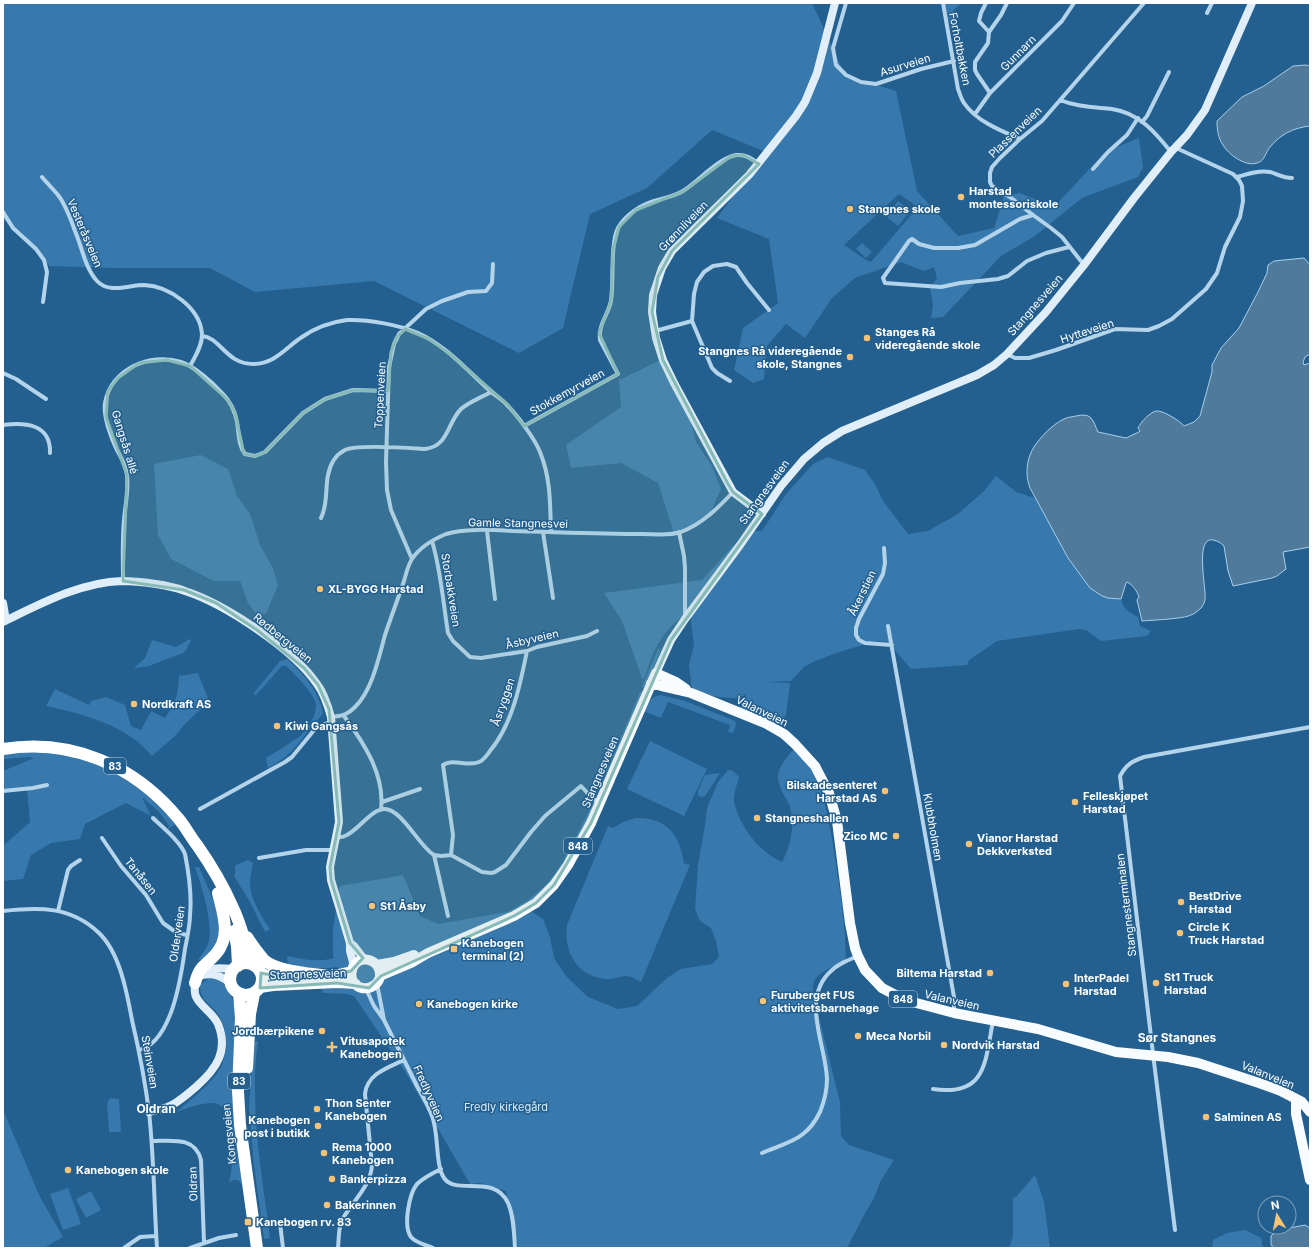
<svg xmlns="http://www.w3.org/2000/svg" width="1313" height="1251" font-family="Inter,sans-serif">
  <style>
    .green { fill: #3779ac; fill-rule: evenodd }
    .water { fill: #507a9b; stroke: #a8d0ed }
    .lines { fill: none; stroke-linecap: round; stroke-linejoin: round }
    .street { stroke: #b4d4ec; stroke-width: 4 }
    .secondary { stroke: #e0eef9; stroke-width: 8 }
    .primary { stroke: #f9fcff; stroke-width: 10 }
    .highway { stroke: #fff; stroke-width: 12 }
    .marked { fill: #87bab6; fill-opacity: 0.2; stroke: #87bab6; stroke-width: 3; stroke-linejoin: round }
    .poi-dot { fill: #f7c377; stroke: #235f8f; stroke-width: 1.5 }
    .labels { text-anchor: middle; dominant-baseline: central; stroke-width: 3; stroke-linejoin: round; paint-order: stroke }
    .shield { fill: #235f8f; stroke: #bdcfdd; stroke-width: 1 }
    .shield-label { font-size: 10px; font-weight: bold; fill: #fff }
    .street-label { font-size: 11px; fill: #fff; stroke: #235f8f }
    .poi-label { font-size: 11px; font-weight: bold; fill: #fff; stroke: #235f8f; text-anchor: start }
    .park-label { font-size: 11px; fill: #d9ebf9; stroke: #235f8f }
    .neighbourhood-label { font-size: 12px; font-weight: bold; fill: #fff; stroke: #235f8f }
  </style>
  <rect width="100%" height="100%" fill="#235f8f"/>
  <path class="green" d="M3,3h809l33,72 51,16 21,100 41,45 36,-8 10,-32 16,-3 34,14 51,-55 34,-14 4,29 -5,10 -56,21 -47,38 -34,20 -58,61 -12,1 2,-14 -3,-16 7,-10 -3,-11 -10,4 -23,-9 -46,16 -23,20 -27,40 -19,-14 -19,22 -3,33 -11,4 -19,-13 9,-42 35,-25 -9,-64 -52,-21 49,-66 -54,-22 -65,58 -57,26 -27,114 -44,25 -145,-72 -119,11 -45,-24h-95l-65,-2 -47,-47zM899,194l19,13 -47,55 -5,-2 -22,-15z
    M945,3h16l-8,8v16l-8,-11z
    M898,201l12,10 -12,15 -12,-10z
    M862,243l10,9 -6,6 -10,-9z
    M661,360l29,58 6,24 16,24 9,23 -11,24 -35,23 -17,-53 -37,-20 -50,5 -5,-23 55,-38 -2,-27z
    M201,455l27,14 9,27 13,18 10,31 13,23 5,17 -12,29 -9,1 -9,-12 -8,-22h-26l-43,-22 -13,-24 -4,-71z
    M828,457l37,13 10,14 8,17 25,33 20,-3 30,-17 26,-23 12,-15 20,16 19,6 33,60 22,30 18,10 13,1c2,10 8,13 17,18l2,9 11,5 -4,5 -46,5 -15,-11 -7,-1 -82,12 -28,19 -2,5 -56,4 -23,-27 -12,-1 -37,11 -24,9 -11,6 -13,14 -24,1 23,1 -4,32 -9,9 -37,-16 7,-15c-10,11 -39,1 -52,-1l-3,-2 -3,-25 5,-20 -4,-31c-12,1 -27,21 -33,32 -6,10 -9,23 -14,35l-21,-60 -18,-28 98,-13 45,-49h15l24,-37 27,-30z
    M190,639l1,1 -5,10 -3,3 -34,13 -15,2 11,-10 7,-18 24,7z
    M659,647l1,5 -15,35 -2,1 -1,-2z
    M287,659c17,15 31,31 36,54 -4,6 -9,10 -14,17 -14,18 -19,26 -41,38l-2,-10c11,-7 23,-14 34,-22 7,-6 17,-22 16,-32 -1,-9 -23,-32 -30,-38h-4l-26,29 -3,-1 27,-33z
    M198,673l13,33 -6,-1 -21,20 -10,12 -22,19c-25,-31 -69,-42 -106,-50l9,-17 34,16 2,-4 15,-4 19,8 6,21 10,4 10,-19 14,7c11,-15 13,-23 14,-42z
    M641,691l1,3 -39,87 37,-89z
    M661,695l24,6 50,20 1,3 -3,9 -5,-1 2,-7 -62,-23 -7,16 -18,-7c5,-10 7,-14 18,-16z
    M650,741l57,28 -23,47 -57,-27z
    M797,747l21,33 8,29 6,30 10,66 3,31 1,26c-13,4 -33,11 -33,26 0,3 1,6 1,9l26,105 1,34 8,9 45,15 -14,22 -6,16 -10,17 -17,33h-329l-12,-57 -26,-8 -10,1 -64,-111 -52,-77 -7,-2 -24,-1 -2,-5 28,1 -8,-13 -3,-9c-18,3 -33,0 -50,-2l-1,-9c16,3 31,7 47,2l-1,-3v-26l6,-40 1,-3 63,-11 17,41 18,8 69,-12c40,-19 52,-41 71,-79 5,-9 9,-19 14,-28v5l-13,26 -22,40 -31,32 17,11 7,18 4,21 12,18 22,21 30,12 19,-3 30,-28 14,-9 31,-5 7,-7 -3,-16 -5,-13 -11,-7 -5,-12 3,-44 7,-40 2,-17 11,-26 10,-12 5,1 6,6c-2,7 -6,18 -5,25 6,25 25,50 48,60 9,-16 13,-38 8,-55 -4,-10 -11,-18 -12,-29 -1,-10 11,-25 19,-31z
    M29,750l70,11 47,31 30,32 -8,5 1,-4 -11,-14 -16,-14 9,19 -25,-13 -41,21 -5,15 -29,4 -20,12 -8,24 -20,2v-35l27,-24 -3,-33 -24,2v-20l31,-13 -5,-1 -26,2v-7z
    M720,773l-15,23 -4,1 -3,-2v-4l7,-16z
    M635,818c31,-1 45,16 49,45l6,2 -49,117c-4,-2 -10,-6 -15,-6 -7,0 -12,4 -21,3 -28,-3 -42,-28 -38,-54l41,-99 5,2 10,-6z
    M248,860l5,3c-1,6 -3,13 -3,19 -1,14 12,36 20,47l-4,3 -2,-2 -14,-28 -16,-26 1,-2v-7l1,-2z
    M195,867h4c7,17 28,57 19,74 -3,6 -9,12 -13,18l-7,1c3,-5 8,-10 10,-16 6,-19 -6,-57 -13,-77z
    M209,978c22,2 24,22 28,40l6,168 -5,-6h-5l-2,2h-2c1,-6 3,-12 3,-18 1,-9 0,-46 -4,-52 -2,-4 -9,-8 -13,-9 -12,-1 -28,5 -39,9 13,-11 28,-22 39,-36 14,-16 15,-46 2,-63 -8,-11 -17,-12 -17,-28z
    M258,1041c-2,17 -4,33 -3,50 0,49 9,98 15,147l-6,1 -10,-74 -5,-57 4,-66z
    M110,1098l9,1 2,33h-12l-2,-28z
    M3,1110l37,87 23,40 -19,11h-41z
    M1035,1175l9,27 6,46h-41l4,-12v-38l3,-1z
    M68,1188l13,36 -18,6 -13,-36z
    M91,1191l10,19 -15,8 -10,-19z
    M1245,1230l16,8 2,10h-51l1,-8 14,-7z"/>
  <path class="water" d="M1306,65l4,1v60c-17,2 -29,8 -40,21 -5,6 -5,14 -13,16 -12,4 -29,-9 -34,-18 -5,-7 -6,-16 -6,-24l25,-24 22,-11 29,-20z
    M1304,258l6,7v89l-5,3 -2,5 1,3 6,-2v184l-27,5 3,17 -9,7 -5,2 -39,8 -5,-15 -4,-25c-3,-3 -6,-5 -11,-6 -19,-4 -6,51 -8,60 -1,3 -2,6 -4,8 -3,3 -7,6 -10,7 -8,4 -38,5 -49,6l-5,-21 2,-3c-2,-6 -6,-12 -12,-15l-1,1 -5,16 -13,-1 -6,-2 -12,-8 -22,-30 -38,-70c-4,-11 -4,-22 0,-33 4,-12 22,-31 34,-36 3,-2 8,-2 12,-3 5,-1 11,-2 15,2 3,3 5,10 7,14l28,6 13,-6 1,-1 -2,-3c3,-6 11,-15 18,-17 7,-1 24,10 28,15l10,-4 6,-6 12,-44v-7l9,-17 18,-20 19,-36 9,-19 1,-8 6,-4z
    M1305,1225l5,3v20h-37l-2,-4v-8l5,-5 6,2 7,-5z"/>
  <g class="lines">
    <path class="street" d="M846,3l-13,45 3,17 10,10 15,7 15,2 45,-15 33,-8
      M943,3l15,86c2,5 3,10 6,14 12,18 37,28 56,36
      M986,3l-5,10 -2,8 10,11
      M1207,13l5,-10
      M990,93l-13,-19 -2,-4v-8l13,-19 1,-11 12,-17 6,-12
      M1060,100c17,7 34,7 52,9 27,4 43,23 59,43
      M975,114l15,-21 72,-72 12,-18
      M1143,121l4,-5 22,-44
      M1093,169l15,-17 19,-17 11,-17
      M42,177c5,6 11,12 16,18 6,7 14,27 17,36 7,16 10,37 22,50 12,13 32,4 47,4 25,1 57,23 58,50 0,11 -7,22 -12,31
      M1237,177c10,-3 22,-7 33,-5 7,2 14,6 22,6
      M3,212l10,16 23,21 8,11 3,12 -4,30
      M1033,215l-13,4 -45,26 -17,3h-24l-15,-4 -7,-5 -3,2 -26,37 2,5 56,4 19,-4 38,-4 10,-3 19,-15 19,-8 23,-6
      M1084,265l-22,-28 -11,-9 -18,-13 -23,-18 -18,-11 -2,-4v-9l2,-6 8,-9 20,-19 22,-18 102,-118
      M655,331l37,-10
      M202,336c18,1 24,28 51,28 22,0 32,-16 49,-27 13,-9 29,-15 45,-17 20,-1 52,5 71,13 27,12 49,37 71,57 5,5 13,9 18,15 10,10 28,34 33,47 11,27 10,52 11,80
      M1007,354l8,4h14l27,-8 59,-21 33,1 11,-4 13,-7 34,-30 11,-16 8,-26 15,-30 3,-16 -1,-15 -3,-6 -6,-6 -57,-26
      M3,373l13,6 30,20
      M730,381l-13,-8 -5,-5 -20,-47 2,-27 3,-12 7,-10 9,-6 14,-2 9,3 11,16 22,27
      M3,425c22,-3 48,-1 47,28
      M524,426l94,-52 -18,-34c-2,-15 8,-25 11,-39 3,-20 -1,-57 7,-73 7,-13 23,-23 36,-27 10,-3 21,-5 29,-10 15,-9 36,-34 54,-36 9,-1 15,4 22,9
      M321,518c7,-14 4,-28 7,-43 2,-10 7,-20 17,-25 12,-6 64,-2 80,-1 24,-3 22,-26 36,-40 8,-7 21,-12 30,-17
      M487,531l8,68
      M543,532l10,66
      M679,532l5,24 1,12v49
      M432,541c9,30 11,61 16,92l5,8 17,16 11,1 46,-7 10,-4 50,-11 10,-5
      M884,548l1,15 -2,11 -24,45 -3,9v7l3,5 6,3 27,2
      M412,559l-21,-49 -4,-20 -1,-28 3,-95 5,-23 5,-10 27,-25 16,-8 26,-9 18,-1 6,-8 1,-19
      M123,581c0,-20 -1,-40 1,-61 1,-14 5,-30 3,-45 -1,-10 -6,-17 -10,-25 -6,-12 -14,-34 -12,-47 6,-34 45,-51 76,-41 13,4 31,20 41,31 8,8 13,18 15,29 2,11 1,23 8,32l10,2 10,-4 38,-39 22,-14 28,-9 35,1
      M888,626l66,371v16
      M344,716c20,27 41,59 37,93
      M331,717c11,-1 16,-2 24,-10 17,-16 24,-50 30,-72 6,-18 13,-36 19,-54 2,-7 4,-16 8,-22 8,-12 22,-20 34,-25 18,-6 47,-4 66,-3 43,1 87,3 130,3 12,0 27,2 39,-2 21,-8 37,-24 52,-40
      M3,791l30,-3 14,-3
      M382,802l38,-13
      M200,809l85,-47 7,-5 23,-28 5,-3 11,-4
      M102,838l19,28 25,29 17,28 14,10 10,2
      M336,838c3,-1 7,-1 9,-2 13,-5 25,-26 39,-27 17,-1 35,37 50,46l14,61
      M434,855l7,1 10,-1 31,17 9,1 4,-1 11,-7 25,-33 14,-16 36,-30 11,12 7,5
      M451,855l2,-20 -10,-70c10,-7 25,2 36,-3 5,-2 8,-7 11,-11 23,-28 30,-66 37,-100
      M259,858l47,-8h27
      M3,911c36,-4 68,-5 96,22 21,20 28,60 33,87 7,30 13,61 17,92 5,45 5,91 8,136
      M58,911l10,-41 3,-4 9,-6
      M377,984l7,36
      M366,989l8,17 10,14c11,22 22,44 33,66 5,9 11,19 15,30 7,17 3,49 12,62 12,18 50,-5 64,25 6,13 6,31 7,45
      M139,1050c33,-8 42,-73 46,-101 2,-11 5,-23 5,-34 2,-20 -1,-41 -5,-61 -5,-13 -22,-26 -32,-36
      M933,1089c54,8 52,-28 60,-68
      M152,1141c19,0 43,-5 49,19l3,82
      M762,1153c13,-6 30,-10 41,-19 8,-6 13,-14 17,-22 4,-10 7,-21 7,-33 -1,-34 -27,-80 4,-108 7,-7 17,-11 27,-15
      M280,1223l3,25
      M1175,1230l-21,-168 -34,-286c6,-11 12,-15 24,-19l166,-30
      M124,1248l16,-11 16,-1
      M190,1248l29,-10 17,-3
      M338,1248c1,-9 0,-19 4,-28 10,-18 29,-34 30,-55l-7,-71c2,-20 22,-26 39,-34
      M433,1248c-7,-3 -17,-5 -22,-11 -8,-11 -2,-43 6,-53 6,-6 16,-11 24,-15"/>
    <path class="secondary" d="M762,514l-29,-22 -59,-109 -11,-23 -7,-22 -4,-26 1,-17 9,-27 10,-17 77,-76 47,-59 9,-14 12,-29 18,-70
      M3,603l2,12 2,5
      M3,622c37,-18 78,-40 119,-41 17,0 48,4 63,10 40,13 108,58 132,93 7,9 11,22 14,33l8,105 -9,45 1,13 19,63v8l4,15
      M656,673l15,-33 14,-21 55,-74 41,-59 23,-27 19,-16 19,-12 135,-56 17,-10 13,-11 39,-42 38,-47 50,-67 37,-46 16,-17 18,-25 47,-107
      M350,943l4,3 10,13
      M203,975c11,-3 19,2 28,8
      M149,1112c8,-2 16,-3 23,-7 9,-5 17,-12 25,-19 19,-17 32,-35 21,-62 -5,-12 -22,-20 -23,-31 -1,-7 1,-13 5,-17 10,-10 21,-8 34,-7"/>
    <path class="primary" d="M651,683l14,4 26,6 74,30 19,11 11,10 20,22 14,27 8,28 13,102 5,25 3,8 7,14 17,18 23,12 49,13 84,16 78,23 52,5 30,6 61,20 22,8 21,11 8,10
      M377,965c13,20 -18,33 -25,14 -1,-4 -1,-8 1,-12 6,-10 17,-9 24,-2l17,-3 20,-7
      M261,973c29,9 62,5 91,-2
      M380,976l31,-13 17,-10 86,-37 22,-13 18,-18 14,-20 23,-42 65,-150 20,9 10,7
      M260,988l13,-2 64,-3 19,1
      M1296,1100v14l14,66"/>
    <path class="highway" d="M3,749c68,-11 131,16 175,69 7,8 12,18 19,27 14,20 26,40 36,63 9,18 12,38 20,57
      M234,931l3,15 1,20
      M247,937c5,8 11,16 17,23 14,12 46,13 64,16
      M230 979a16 16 0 1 1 32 0a16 16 0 1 1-32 0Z
      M195,983c5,-18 9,-16 20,-28 17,-18 8,-41 3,-62
      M239,993l2,25 -3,73 2,34 17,123
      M247,1068l3,-54 4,-20"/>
  </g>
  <path class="marked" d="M743,155l16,9 -87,87 -14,26 -6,35 11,48 64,122 6,10 29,22 -91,126 -80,183 -37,62 -18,18 -22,13 -133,60 -12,12 -32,-5 -77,5 1,-15 20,4 47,-1 23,-5 12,-13 -13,-15 -19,-63 -1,-13 9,-45 -10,-113 -11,-24 -14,-17 -47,-38 -41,-27 -32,-13 -61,-9 4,-106 -21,-58 2,-26 10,-13 21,-15 28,-3 23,6 38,34 7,12 9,42 11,2 10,-4 38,-39 22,-14 28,-9 35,1 3,-39 5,-14 9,-9 24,10 21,15 58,51 16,21 94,-52 -19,-41 12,-32 2,-51 6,-23 17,-17 48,-19 47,-35z"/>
  <g class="poi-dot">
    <circle cx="961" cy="197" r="4"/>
    <circle cx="850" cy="209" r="4"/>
    <circle cx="867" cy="338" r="4"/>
    <circle cx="850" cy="357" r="4"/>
    <circle cx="320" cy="589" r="4"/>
    <circle cx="134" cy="704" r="4"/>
    <circle cx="277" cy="726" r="4"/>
    <circle cx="885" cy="791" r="4"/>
    <circle cx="1075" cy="802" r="4"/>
    <circle cx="757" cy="818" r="4"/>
    <circle cx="896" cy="836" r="4"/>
    <circle cx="969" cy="844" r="4"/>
    <circle cx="1181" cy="902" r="4"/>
    <circle cx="372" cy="906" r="4"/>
    <circle cx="1180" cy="933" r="4"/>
    <rect x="450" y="945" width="8" height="8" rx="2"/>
    <circle cx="990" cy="973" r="4"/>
    <circle cx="1156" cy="983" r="4"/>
    <circle cx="1066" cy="984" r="4"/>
    <circle cx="763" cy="1001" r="4"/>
    <circle cx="419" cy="1004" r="4"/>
    <circle cx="322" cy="1031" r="4"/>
    <circle cx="858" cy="1036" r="4"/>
    <circle cx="944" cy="1045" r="4"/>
    <path d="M330 1041h4v4h4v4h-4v4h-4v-4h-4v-4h4z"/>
    <circle cx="317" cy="1109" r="4"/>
    <circle cx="1206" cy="1117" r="4"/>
    <circle cx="318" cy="1126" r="4"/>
    <circle cx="324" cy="1153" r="4"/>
    <circle cx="68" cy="1170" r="4"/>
    <circle cx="332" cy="1179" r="4"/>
    <circle cx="327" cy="1205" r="4"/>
    <rect x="244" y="1218" width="8" height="8" rx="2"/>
  </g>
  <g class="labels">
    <g class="shield">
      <rect x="104" y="758" width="22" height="16" rx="3"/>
      <rect x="564" y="838" width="28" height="16" rx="3"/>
      <rect x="889" y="991" width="28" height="16" rx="3"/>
      <rect x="228" y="1073" width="22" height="16" rx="3"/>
    </g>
    <g class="shield-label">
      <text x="115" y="766">83</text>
      <text x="578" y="846">848</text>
      <text x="903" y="999">848</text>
      <text x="239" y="1081">83</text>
    </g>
    <g class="street-label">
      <text transform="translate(960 49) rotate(79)">Forholtbakken</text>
      <text transform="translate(1018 53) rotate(-45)">Gunnarn</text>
      <text transform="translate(905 65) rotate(-17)">Asurveien</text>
      <text transform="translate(1015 132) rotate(-44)">Plassenveien</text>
      <text transform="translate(683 226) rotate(-46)">Grønnliveien</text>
      <text transform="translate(85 233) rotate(67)">Vesteråsveien</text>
      <text transform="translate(1035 305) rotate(-49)">Stangnesveien</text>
      <text transform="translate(1087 331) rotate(-18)">Hytteveien</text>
      <text transform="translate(567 392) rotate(-29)">Stokkemyrveien</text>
      <text transform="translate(380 395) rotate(-87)">Toppenveien</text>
      <text transform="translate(125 442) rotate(73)">Gangsås allé</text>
      <text transform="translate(764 492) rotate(-54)">Stangnesveien</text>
      <text transform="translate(518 523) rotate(1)">Gamle Stangnesvei</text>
      <text transform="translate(451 590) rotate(81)">Storbakkveien</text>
      <text transform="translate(862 593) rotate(-64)">Åkerstien</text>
      <text transform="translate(283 638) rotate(39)">Rødbergveien</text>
      <text transform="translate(532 639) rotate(-13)">Åsbyveien</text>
      <text transform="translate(503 702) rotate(-71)">Åsryggen</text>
      <text transform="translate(762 711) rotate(26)">Valanveien</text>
      <text transform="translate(600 772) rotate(-67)">Stangnesveien</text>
      <text transform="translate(933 827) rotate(80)">Klubbholmen</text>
      <text transform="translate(141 876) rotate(51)">Tanåsen</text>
      <text transform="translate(1126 905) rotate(-97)">Stangnesterminalen</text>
      <text transform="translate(177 934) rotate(-82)">Olderveien</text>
      <text transform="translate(308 974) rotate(-2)">Stangnesveien</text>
      <text transform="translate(952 1000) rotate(13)">Valanveien</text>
      <text transform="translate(150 1062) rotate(80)">Steinveien</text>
      <text transform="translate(1268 1075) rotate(22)">Valanveien</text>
      <text transform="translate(429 1093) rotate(66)">Fredlyveien</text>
      <text transform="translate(229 1134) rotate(-96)">Kongsveien</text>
      <text transform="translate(193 1184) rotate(-92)">Oldran</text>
    </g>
    <g class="poi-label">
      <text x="969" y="191">Harstad<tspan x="969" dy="13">montessoriskole</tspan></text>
      <text x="858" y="209">Stangnes skole</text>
      <text x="875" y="332">Stanges Rå<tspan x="875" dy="13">videregående skole</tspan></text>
      <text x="842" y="351" text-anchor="end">Stangnes Rå videregående<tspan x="842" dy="13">skole, Stangnes</tspan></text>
      <text x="328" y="589">XL-BYGG Harstad</text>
      <text x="142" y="704">Nordkraft AS</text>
      <text x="285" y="726">Kiwi Gangsås</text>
      <text x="877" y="785" text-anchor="end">Bilskadesenteret<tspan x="877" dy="13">Harstad AS</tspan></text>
      <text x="1083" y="796">Felleskjøpet<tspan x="1083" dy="13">Harstad</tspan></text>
      <text x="765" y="818">Stangneshallen</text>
      <text x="888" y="836" text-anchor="end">Zico MC</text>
      <text x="977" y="838">Vianor Harstad<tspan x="977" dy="13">Dekkverksted</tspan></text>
      <text x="1189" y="896">BestDrive<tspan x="1189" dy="13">Harstad</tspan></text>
      <text x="380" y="906">St1 Åsby</text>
      <text x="1188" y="927">Circle K<tspan x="1188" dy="13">Truck Harstad</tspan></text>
      <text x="462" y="943">Kanebogen<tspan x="462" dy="13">terminal (2)</tspan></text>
      <text x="982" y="973" text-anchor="end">Biltema Harstad</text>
      <text x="1164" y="977">St1 Truck<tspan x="1164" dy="13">Harstad</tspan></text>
      <text x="1074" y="978">InterPadel<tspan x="1074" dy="13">Harstad</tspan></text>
      <text x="771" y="995">Furuberget FUS<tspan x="771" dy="13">aktivitetsbarnehage</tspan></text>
      <text x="427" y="1004">Kanebogen kirke</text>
      <text x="314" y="1031" text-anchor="end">Jordbærpikene</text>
      <text x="866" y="1036">Meca Norbil</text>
      <text x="340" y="1041">Vitusapotek<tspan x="340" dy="13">Kanebogen</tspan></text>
      <text x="952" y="1045">Nordvik Harstad</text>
      <text x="325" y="1103">Thon Senter<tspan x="325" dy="13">Kanebogen</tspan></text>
      <text x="1214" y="1117">Salminen AS</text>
      <text x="310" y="1120" text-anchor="end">Kanebogen<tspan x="310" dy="13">post i butikk</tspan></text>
      <text x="332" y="1147">Rema 1000<tspan x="332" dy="13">Kanebogen</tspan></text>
      <text x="76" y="1170">Kanebogen skole</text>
      <text x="340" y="1179">Bankerpizza</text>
      <text x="335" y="1205">Bakerinnen</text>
      <text x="256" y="1222">Kanebogen rv. 83</text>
    </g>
    <g class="park-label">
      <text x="506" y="1107">Fredly kirkegård</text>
    </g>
    <g class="neighbourhood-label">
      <text x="1177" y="1037">Sør Stangnes</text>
      <text x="156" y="1108">Oldran</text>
    </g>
  </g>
  <rect width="1313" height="1251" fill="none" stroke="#ffffff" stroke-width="8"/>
  <g transform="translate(1277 1215) rotate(350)"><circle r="19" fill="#235f8f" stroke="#7b9fbc"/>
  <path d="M0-3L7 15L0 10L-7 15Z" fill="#f7c377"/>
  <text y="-6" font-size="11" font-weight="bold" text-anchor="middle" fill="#ffffff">N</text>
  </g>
</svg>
